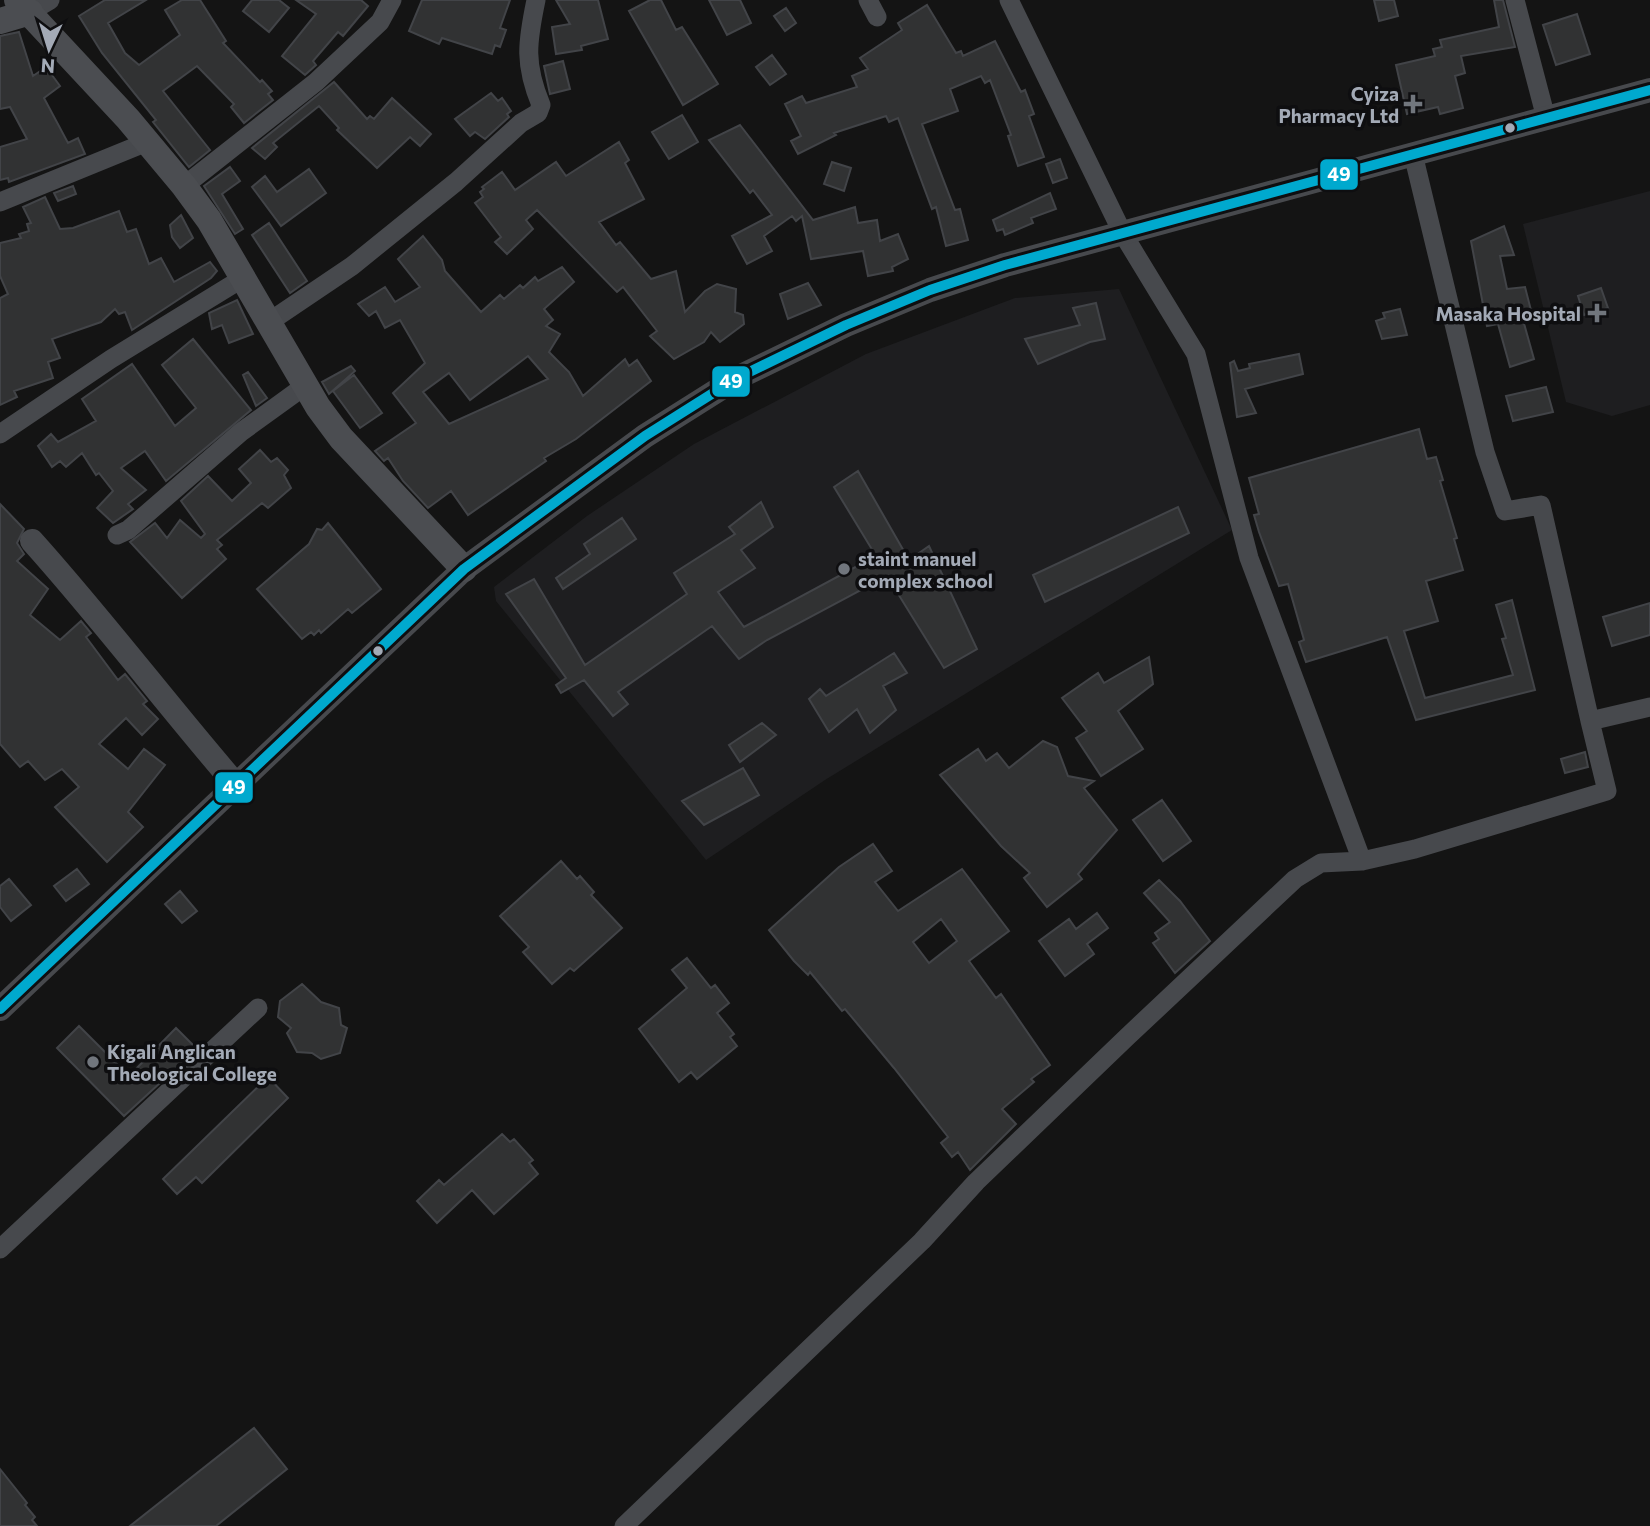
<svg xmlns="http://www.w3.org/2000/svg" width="1650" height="1526" font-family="Commissioner,sans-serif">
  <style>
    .built { fill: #1e1e20 }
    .building { fill: #313233; stroke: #424448; stroke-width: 2; fill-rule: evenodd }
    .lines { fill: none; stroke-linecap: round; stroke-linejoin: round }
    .minor { stroke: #47494d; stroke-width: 19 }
    .tertiary { stroke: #47494d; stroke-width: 24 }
    .secondary { stroke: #4b4d51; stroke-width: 26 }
    .bus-1-casing { stroke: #0e0e10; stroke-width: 16 }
    .bus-1 { stroke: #00a9ce; stroke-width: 10 }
    .poi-dot { fill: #71767d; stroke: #0e0e10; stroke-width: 2.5 }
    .bus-dot { fill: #a3aab6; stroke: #0e0e10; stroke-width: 2.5 }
    .labels { text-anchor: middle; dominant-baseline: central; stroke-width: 7; stroke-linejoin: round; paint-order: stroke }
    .poi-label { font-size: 19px; font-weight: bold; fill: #a3aab6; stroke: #0e0e10; text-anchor: end }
    .line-badge { stroke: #0e0e10; stroke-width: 2.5 }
    .badge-label { font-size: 19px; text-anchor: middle; font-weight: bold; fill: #fff }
  </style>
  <rect width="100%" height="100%" fill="#141414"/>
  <path class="built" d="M1650,191v214l-38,11 -46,-14 -43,-178z
    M1119,289l113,241 -407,250 -119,80 -210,-259 -2,-14 93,-71 107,-72 172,-90 149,-56z"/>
  <path class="building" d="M105,0h41l-38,23 17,30 14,12 41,-30 -15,-25 17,-10h18l26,41 -3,2 37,39 2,-2 10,11 -4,3 5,6 -29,23 -13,-16 3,-3 -37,-38 -34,25 47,59 -21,17 -36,-45 3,-2 -54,-67 -23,-37z
    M252,0h27l10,8 -20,24 -26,-21z
    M296,0h65l7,6 -25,30 -5,-4 -25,29 3,4 -11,10 -23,-19 34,-42z
    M422,0h88l-10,28 6,2 -6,17 -5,-2 -3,9 -50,-16 -3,6 -30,-13z
    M556,0h42l10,39 -27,7 1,4 -26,4 -4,-27 18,-3z
    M650,0h11l15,30 6,-3 36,57 -35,21 -54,-94z
    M709,0h31l11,23 -24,12z
    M1374,0h20l4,16 -19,5z
    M1494,0h9l12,47 -54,9 4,17 -10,3 8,32 -23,6 -2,-7 -31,7 -11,-49 39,-9 -2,-7 9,-2 -2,-7 59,-13z
    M927,5l29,48 5,-2 2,5 32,-15 26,51 4,-2 9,24 -5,2 15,41 -26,9 -10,-30 3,-1 -21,-55 -5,3 -4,-7 -31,13 8,22 -36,13 33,86 5,-1 8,31 -22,6 -10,-39 -4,2 -34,-91 -9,4 -3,-6 -52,17 2,2 -38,19 -7,-13 10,-5 -16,-32 17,-8 4,7 51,-16 -5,-11 16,-7 -8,-11 42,-28 -4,-7z
    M786,8l10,15 -11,8 -11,-15z
    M1577,14l13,40 -34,11 -13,-40z
    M19,32l14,44 13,-9 14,19 -16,12 24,45 10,-5 7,16 -76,28 -1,-4 -8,2v-33l27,-8 -17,-32 -10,2v-73z
    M772,55l14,19 -16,11 -14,-18z
    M563,61l7,28 -20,5 -6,-28z
    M334,82l33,37 3,-3 4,3 18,-21 39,36 -11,12 -10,-9 -33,31 -40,-38 2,-2 -20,-22 -46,37 4,4 -12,12 -13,-11z
    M491,93l7,8 4,-3 9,13 -4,3 2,3 -24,22 -10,-7 -5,4 -15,-17z
    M682,115l16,27 -29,17 -17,-27z
    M740,125l73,95 42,-13 3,16 19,-3 3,21 18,-7 10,25 -16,8 1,4 -25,5 -5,-25 -52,8 -9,-43 -6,5 -4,-5 -28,20 8,15 -25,13 -15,-28 40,-21 -19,-25 -3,3 -41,-53z
    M619,142l10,18 -4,3 19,36 -45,23 17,23 4,-3 31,37 25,-8 9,41 20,-21 12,-7 19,5 -1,23 8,3 1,9 -24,18 -9,-10 -7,10 -30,17 -24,-23 7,-5 -34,-44 -6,5 -80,-82 -11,10 7,9 -26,25 -12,-12 6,-5 -26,-34 8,-6 -3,-5 4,-3 -2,-2 20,-15 13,18 41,-28 10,14z
    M1060,159l7,19 -14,5 -7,-19z
    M832,162l19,6 -7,23 -20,-7z
    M230,167l10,14 -18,13 21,35 -8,5 -31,-48z
    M309,169l17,24 -45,33 -29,-39 13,-11 12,16z
    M73,186l3,8 -18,7 -4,-8z
    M1050,193l6,16 -25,9 2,5 -28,12 -2,-6 -6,2 -4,-11z
    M45,197l15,32 13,-1 46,-17 8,21 9,-3 13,35 12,-6 13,24 36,-20 7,9 -6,7 -79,52 -7,-18 -6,2 -4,-5 -14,13 -49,17 8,19 -12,4 5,16 -39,13 3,6 -17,8v-107l8,-4 -8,-18v-33l21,-5 -2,-4 10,-3 -2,-7 4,-1 -8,-16z
    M181,215l12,23 -13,10 -8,-11 -2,-12z
    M269,223l38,58 -17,12 -38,-58z
    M1504,226l10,29 -14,1 7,33 18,-2 8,31 -10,2 11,39 -24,8 -12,-43 -11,2 -16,-85z
    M423,236l19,24 3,11 36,41 19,-17 4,4 16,-14 3,3 12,-11 3,4 24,-14 12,15 -30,27 9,11 -7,6 14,8 -11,18 20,20 14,24 42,-37 4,7 8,-6 14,21 -75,58 -32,19 2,3 -78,54 -17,-24 -23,17 -25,-27 -15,-23 -4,3 -9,-10 41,-28 -23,-30 32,-30 -25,-43 -15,8 -9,-17 -7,5 -11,-12 27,-17 10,15 25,-15 -22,-28zM528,356l20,23 -99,45 -26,-32 26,-19 21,27z
    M808,283l13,22 -33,14 -8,-25z
    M1601,288l7,20 -24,7 -6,-19z
    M237,300l16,34 -24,9 -7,-18 -10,4 -3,-16z
    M1096,303l9,36 -15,3 -52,22 -13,-25 55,-14 -7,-17z
    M1400,309l7,26 -25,4 -6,-18 9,-3 -2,-5z
    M193,339l58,71 -85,71 -21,-30 -24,17 25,22 -18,14 5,5 -20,14 -16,-15 16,-17 -14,-18 -3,2 -14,-22 -16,14 -6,-6 -8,6 -14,-21 13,-12 7,8 38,-21 -14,-22 50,-35 43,62 21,-18 -34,-43z
    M1299,354l4,20 -58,15 11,24 -19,4 -7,-54 4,-2 4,10 12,-3 -1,-4z
    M351,366l4,5 -26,23 -7,-12z
    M248,372l19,26 -11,8 -13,-31z
    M354,375l28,38 -22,15 -27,-37z
    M1546,387l7,25 -40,9 -7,-25z
    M1419,429l8,30 9,-2 7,23 -3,1 17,57 -3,1 9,31 -37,11 12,40 -34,10 21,67 88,-23 -11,-36 4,-1 -10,-33 16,-5 23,90 -119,30 -29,-83 -81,25 -7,-20 5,-2 -16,-56 -9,2 -20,-54 -5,-17 5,-1 -10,-36z
    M260,450l11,12 6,-4 11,12 -4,5 7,13 -23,20 -6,-5 -45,37 5,5 -5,4 9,10 -44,39 -52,-56 25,-19 12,15 13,-18 21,18 4,-4 -24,-33 27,-25 24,25 19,-18 -12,-14z
    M858,471l51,89 20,-14 48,103 -33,19 -57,-92 -120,64 -28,19 -27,-33 -94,66 10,12 -15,12 -29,-36 -23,13 -5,-8 10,-7 -60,-84 28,-15 51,86 102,-71 -13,-21 61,-39 -6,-7 32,-25 12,25 -32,23 14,18 -37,24 26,35 132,-71 -42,-69z
    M0,504l24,25 -7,14 7,11 -7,7 31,28 -18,26 30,25 21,-19 10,12 -5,4 32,43 7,-6 22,27 -4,3 15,15 -16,16 -16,-17 -27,26 29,25 16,-20 21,16 -37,47 15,15 -36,35 -52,-55 24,-20 -17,-18 -17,11 -17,-19 -8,6 -20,-23z
    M1178,507l11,26 -144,69 -12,-27z
    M622,518l14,21 -73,50 -7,-11 34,-24 -6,-10z
    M328,523l53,66 -29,24 -4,-4 -27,24 -2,-3 -5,5 -3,-3 -9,7 -45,-50 52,-45 8,-15 5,1z
    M1650,603v32l-38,11 -9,-29z
    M894,653l13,20 -24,13 13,24 -26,23 -13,-24 -28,23 -20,-33 11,-10 6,7z
    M1149,657l4,27 -35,27 25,38 -42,27 -25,-38 11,-7 -25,-33 36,-25 6,10z
    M762,723l14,12 -36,27 -11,-17z
    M1043,741l14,6 11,29 26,5 -10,7 33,42 -39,44 4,5 -35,28 -23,-29 6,-5 -29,-27 -61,-71 38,-26 8,12 11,-8 12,15z
    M1585,752l3,15 -23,6 -4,-14z
    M743,768l16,27 -55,30 -22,-24z
    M1162,800l29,41 -28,20 -30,-41z
    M873,844l19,27 -17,11 23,29 64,-42 47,62 -40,30 27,37 5,-4 49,71 -19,14 3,3 -32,27 14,15 -46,46 -12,-18 -6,5 -11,-14 7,-6 -54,-69 -49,-59 -3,2 -32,-39 -2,3 -14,-14 -25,-31 70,-63zM941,919l16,22 -28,22 -16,-21z
    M561,861l16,18 3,-3 14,16 -3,3 31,33 -48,43 -4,-3 -18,16 -29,-32 6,-5 -29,-31z
    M77,869l12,15 -23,17 -12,-15z
    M9,879l22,26 -20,16 -11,-14v-21z
    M1159,880l21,21 30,40 -35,32 -22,-30 6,-4 -4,-6 15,-11 -26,-29z
    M180,891l17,20 -15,12 -17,-19z
    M1097,913l11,15 -21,16 7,10 -29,22 -26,-35 30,-22 7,10z
    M687,958l24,30 4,-3 14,18 -12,10 17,21 -4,3 7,9 -40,33 -6,-7 -12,10 -40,-53 48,-41 -15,-18z
    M302,984l19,18 18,6 2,17 6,3 -7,25 -19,6 -9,-6 -15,-1 -10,-19 4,-5 -13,-11 2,-16z
    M79,1026l50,50 47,-48 21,21 -73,67 -67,-68z
    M268,1077l20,21 -86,85 -6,-6 -19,17 -14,-15z
    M502,1134l8,8 4,-3 19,21 -4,3 9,11 -44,40 -22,-24 -35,33 -20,-22 22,-21 5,5z
    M254,1428l33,41 -71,57h-86z
    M0,1469l27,34 -2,2 10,12 -3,3 5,6h-37z"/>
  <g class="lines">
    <path class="minor" d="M868,0l9,17
      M1009,0l114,234 73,120 53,204 113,303
      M1515,0l31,118
      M30,12l20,-12
      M1413,154l72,298 20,59 36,-6 49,216
      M184,186l132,-104 64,-60 12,-22
      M0,202l147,-60
      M269,322l83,-56 104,-84 65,-59 17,-10 3,-8c-17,-41 -14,-62 -5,-105
      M0,434l111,-75 132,-81
      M117,535l11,-5 113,-98 65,-47
      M0,1249l258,-241
      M624,1526l298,-285 54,-59 151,-145 168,-158 26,-16 41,-2 53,-12 192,-58 -17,-70 60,-14"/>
    <path class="tertiary" d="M32,541c71,79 135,164 205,245
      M0,1009l464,-440 181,-133 92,-58 109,-53 84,-35 75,-25 645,-175"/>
    <path class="secondary" d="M17,0l111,119 56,67 25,34 109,187 23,31 123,131
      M0,21l30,-9"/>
    <defs>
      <path id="bus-1" d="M0,1009l464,-440 181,-133 92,-58 109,-53 84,-35 75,-25 645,-175"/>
    </defs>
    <use href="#bus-1" class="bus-1-casing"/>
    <use href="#bus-1" class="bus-1"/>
  </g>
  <g class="poi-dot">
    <path d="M1409.5 93.5h7v7h7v7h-7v7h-7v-7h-7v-7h7z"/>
    <path d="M1593.5 302.5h7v7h7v7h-7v7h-7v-7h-7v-7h7z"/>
    <circle cx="844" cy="569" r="7"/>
    <circle cx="93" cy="1062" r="7"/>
  </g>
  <g class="bus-dot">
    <circle cx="1510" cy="128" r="6"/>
    <circle cx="378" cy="651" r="6"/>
  </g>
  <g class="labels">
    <g class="poi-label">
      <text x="1399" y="93">Cyiza<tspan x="1399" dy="22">Pharmacy Ltd</tspan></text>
      <text x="1581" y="313">Masaka Hospital</text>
      <text x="858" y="558" text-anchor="start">staint manuel<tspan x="858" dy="22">complex school</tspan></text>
      <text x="107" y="1051" text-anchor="start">Kigali Anglican<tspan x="107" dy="22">Theological College</tspan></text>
    </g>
  </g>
  <g class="line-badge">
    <rect x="1319" y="158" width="40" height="33" rx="7" fill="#00a9ce"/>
    <rect x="711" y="365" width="40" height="33" rx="7" fill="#00a9ce"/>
    <rect x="214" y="771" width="40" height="33" rx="7" fill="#00a9ce"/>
  </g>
  <g class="badge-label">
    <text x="1339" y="181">49</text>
    <text x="731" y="388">49</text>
    <text x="234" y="794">49</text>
  </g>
  <g transform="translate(49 49) rotate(184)" stroke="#0e0e10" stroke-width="5" paint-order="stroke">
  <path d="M0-5L12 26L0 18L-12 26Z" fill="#a3aab6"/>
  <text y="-10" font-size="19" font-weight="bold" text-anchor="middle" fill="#a3aab6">N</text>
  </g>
</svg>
